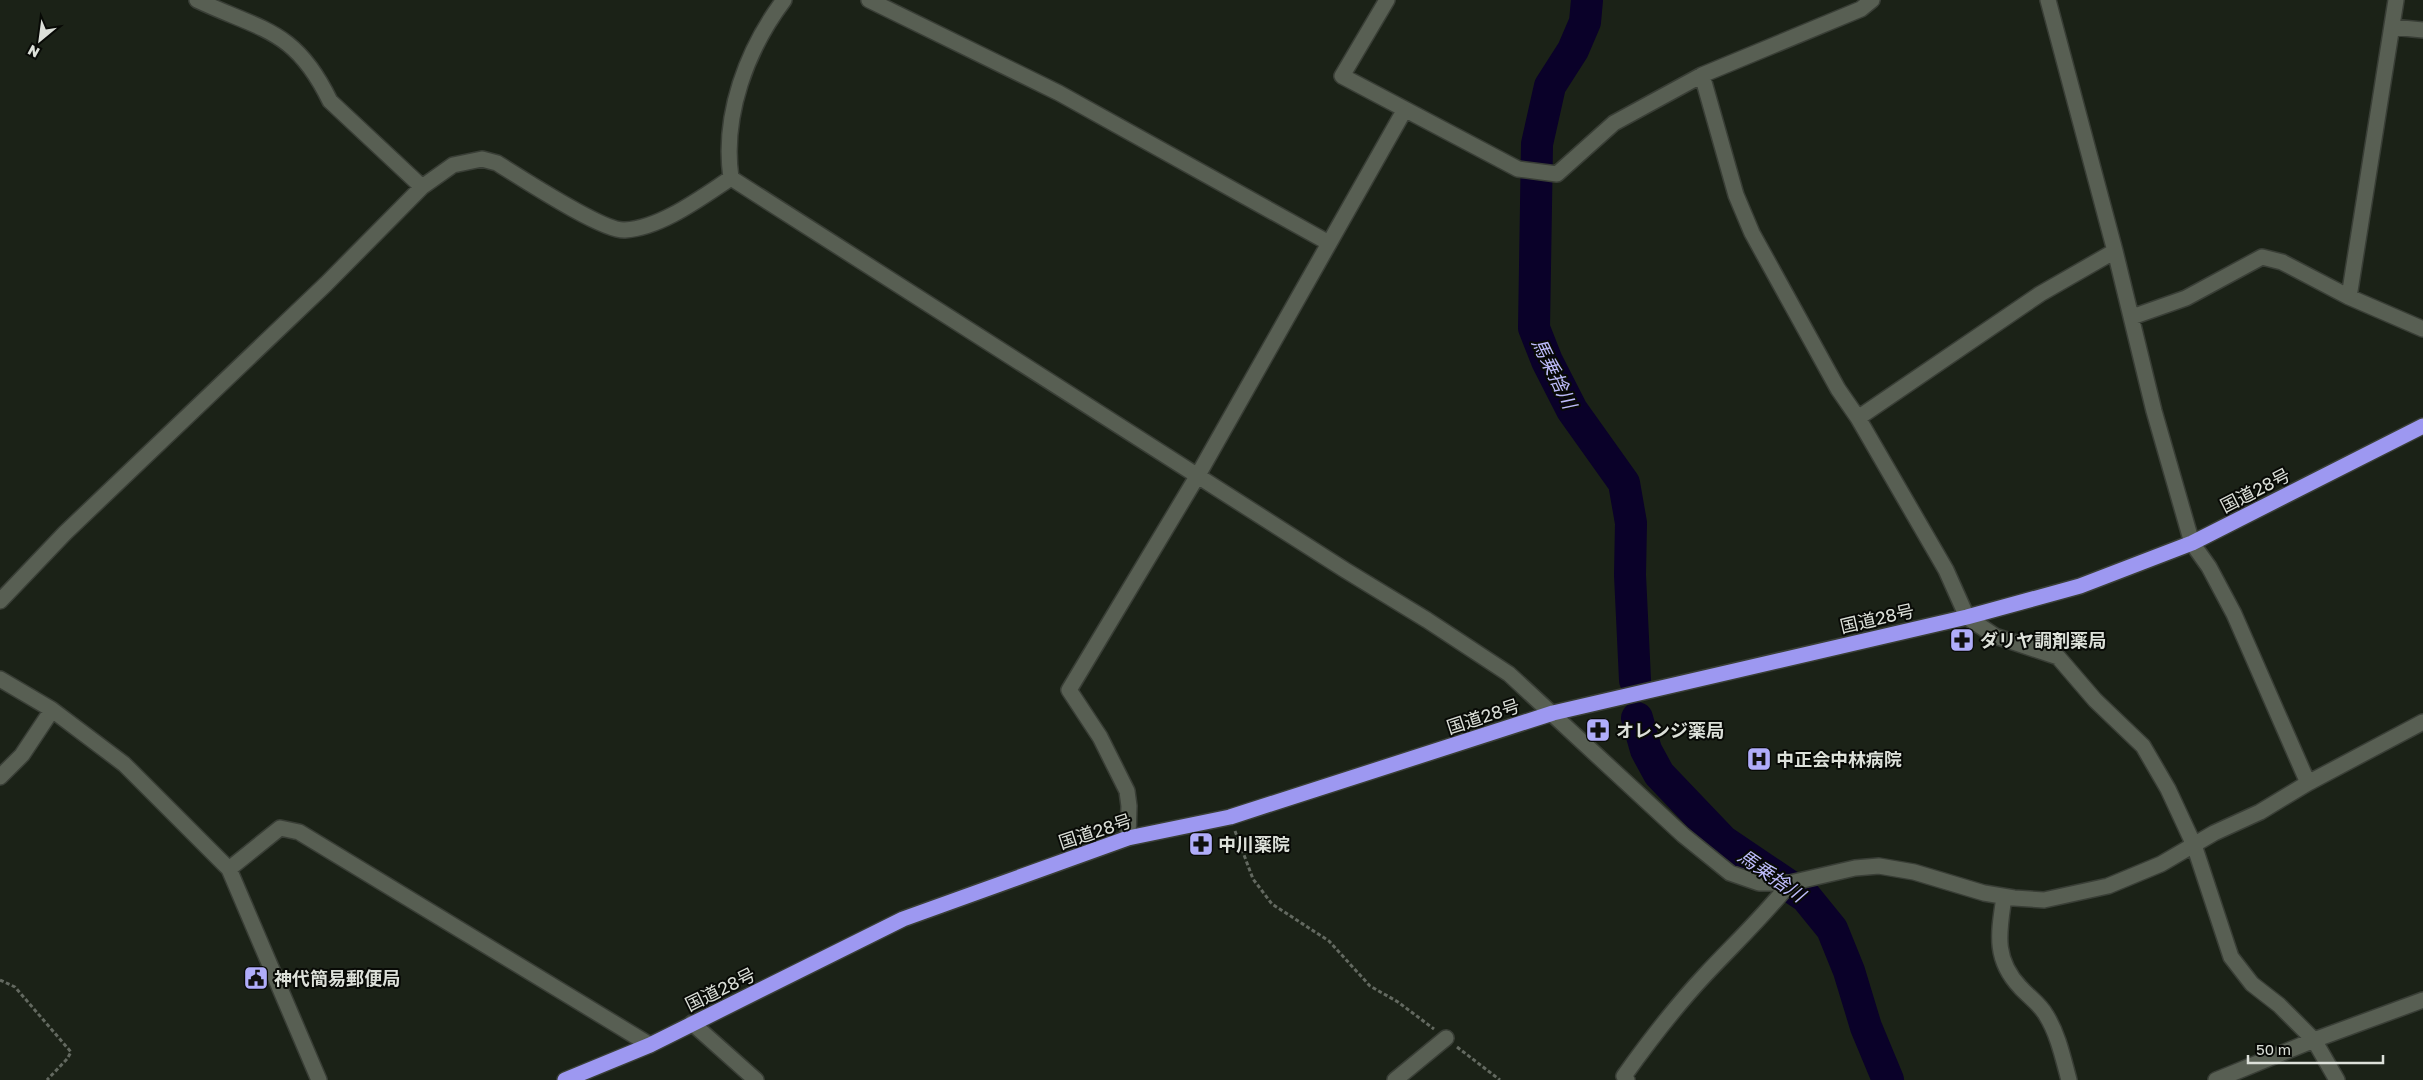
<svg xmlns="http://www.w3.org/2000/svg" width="2423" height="1080" font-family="'Golos Text','Noto Sans JP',sans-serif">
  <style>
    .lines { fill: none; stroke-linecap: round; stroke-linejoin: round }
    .river { stroke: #0a0129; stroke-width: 32 }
    .minor-casing { stroke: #393e36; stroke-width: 18 }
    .highway-casing { stroke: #393e36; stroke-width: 18 }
    .path { stroke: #636960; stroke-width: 3; stroke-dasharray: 4 2.5; stroke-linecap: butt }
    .minor { stroke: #585f53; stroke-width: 15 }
    .highway { stroke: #9d98f1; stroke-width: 15 }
    .labels { text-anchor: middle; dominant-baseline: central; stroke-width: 4; stroke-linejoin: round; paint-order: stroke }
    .street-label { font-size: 18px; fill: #dce0d9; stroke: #080a06 }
    .poi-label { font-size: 18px; font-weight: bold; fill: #dce0d9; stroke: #080a06; text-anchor: start }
    .water-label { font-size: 19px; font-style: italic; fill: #bdbbfa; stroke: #080a06 }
  </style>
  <rect width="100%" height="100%" fill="#1b2217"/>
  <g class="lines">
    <path class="river" d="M1587,0l-2,22 -12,28 -23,36 -13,58 -3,184 13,33 25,49 52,73 7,40 -1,52 5,105
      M1637,718l9,32 13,24 64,67 83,56 26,32 17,42 17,56 22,53"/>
    <defs>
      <path id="minor" d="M197,0c66,31 98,29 133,101l92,86
        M784,0c-37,49 -62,115 -53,178l614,392 82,50 82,54 174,161 47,38 29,10h31l65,-15 24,-2 35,6 70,21 30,5 30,2 64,-14 53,-22 53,-31 46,-21 48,-29 115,-61
        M869,0l190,93 270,150
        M1387,0l-45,76 176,93 39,5 57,-51 88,-48 159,-66 11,-9
        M2048,0l67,251 39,160 38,132 17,24 25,47 74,169
        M2392,27l31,3
        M1702,75l34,120 16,38 86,156 20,29 88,152 21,47 28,19 63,21 37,43 48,46 25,43 26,56 37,112 21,27 27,21 35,35 23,40
        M2349,297l47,-297
        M2132,317l54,-19 76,-41 20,5 67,35 74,32
        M1858,418l182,-124 75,-43
        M0,601l65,-68 261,-249 96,-97 31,-22 29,-6 15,4c23,14 106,69 128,67 36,-2 77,-33 106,-52
        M0,679l51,30 73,55 105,105 90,211
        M0,777l22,-22 30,-45
        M1128,838l1,-32 -2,-15 -27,-54 -31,-47 129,-215 206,-364
        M229,869l51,-41 19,4 351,213
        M2004,897c-5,35 -11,61 16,90 8,9 20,17 26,28 12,19 17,43 23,65
        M692,1023l64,57
        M1395,1080l51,-42
        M1627,1080l-3,-4c25,-35 52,-70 81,-101 29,-31 59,-59 85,-92
        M2216,1080l98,-40 109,-40"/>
      <path id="highway" d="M565,1080l85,-35 253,-126 225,-81 102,-21 323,-104 414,-96 113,-31 112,-43 231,-117"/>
    </defs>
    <use href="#minor" class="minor-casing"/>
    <use href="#highway" class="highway-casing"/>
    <path class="path" d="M1235,831l18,48 19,25 57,37 41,45 28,16 36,27
      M0,980l15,7 56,65 -4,7 -20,21
      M1457,1047l43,33"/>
    <use href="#minor" class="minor"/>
    <use href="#highway" class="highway"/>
  </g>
  <defs>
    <symbol id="pharmacy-square" viewBox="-11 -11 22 22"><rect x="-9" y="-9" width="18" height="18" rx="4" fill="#b0adfa" stroke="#080a06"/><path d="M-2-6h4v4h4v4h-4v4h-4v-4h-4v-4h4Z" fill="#111"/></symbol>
    <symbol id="hospital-square" viewBox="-11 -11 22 22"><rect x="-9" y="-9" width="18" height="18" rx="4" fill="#b0adfa" stroke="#080a06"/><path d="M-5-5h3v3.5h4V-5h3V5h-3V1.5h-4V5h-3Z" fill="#111"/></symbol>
    <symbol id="civic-square" viewBox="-11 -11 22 22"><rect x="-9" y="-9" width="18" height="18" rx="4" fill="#b0adfa" stroke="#080a06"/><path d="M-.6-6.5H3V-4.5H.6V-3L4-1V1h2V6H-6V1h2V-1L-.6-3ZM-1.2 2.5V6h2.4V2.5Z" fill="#111"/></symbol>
  </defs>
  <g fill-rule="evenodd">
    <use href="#pharmacy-square" x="1948" y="626" width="28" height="28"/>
    <use href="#pharmacy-square" x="1584" y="716" width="28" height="28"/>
    <use href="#hospital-square" x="1745" y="745" width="28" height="28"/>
    <use href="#pharmacy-square" x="1187" y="830" width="28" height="28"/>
    <use href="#civic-square" x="242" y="964" width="28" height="28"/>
  </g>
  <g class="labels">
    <g class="street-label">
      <text transform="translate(2255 490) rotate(-27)">国道28号</text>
      <text transform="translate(1877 618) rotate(-13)">国道28号</text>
      <text transform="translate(1483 716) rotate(-18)">国道28号</text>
      <text transform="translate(1095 831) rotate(-18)">国道28号</text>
      <text transform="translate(720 989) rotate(-26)">国道28号</text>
    </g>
    <g class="poi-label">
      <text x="1980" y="640">ダリヤ調剤薬局</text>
      <text x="1616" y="730">オレンジ薬局</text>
      <text x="1776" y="759">中正会中林病院</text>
      <text x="1218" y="844">中川薬院</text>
      <text x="274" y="978">神代簡易郵便局</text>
    </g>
    <g class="water-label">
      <text transform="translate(1555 373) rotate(64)">馬乗捨川</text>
      <text transform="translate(1772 875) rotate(35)">馬乗捨川</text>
    </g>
  </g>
  <g transform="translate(40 40) rotate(209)" stroke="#080a06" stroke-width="4" paint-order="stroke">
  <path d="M0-4L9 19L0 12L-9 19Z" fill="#dce0d9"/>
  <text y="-8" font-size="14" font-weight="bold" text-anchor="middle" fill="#dce0d9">N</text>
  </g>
  <path d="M2248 1055v8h135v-8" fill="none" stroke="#dce0d9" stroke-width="2.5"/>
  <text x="2256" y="1055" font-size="15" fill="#dce0d9" stroke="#080a06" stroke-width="4" paint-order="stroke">50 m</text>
</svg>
